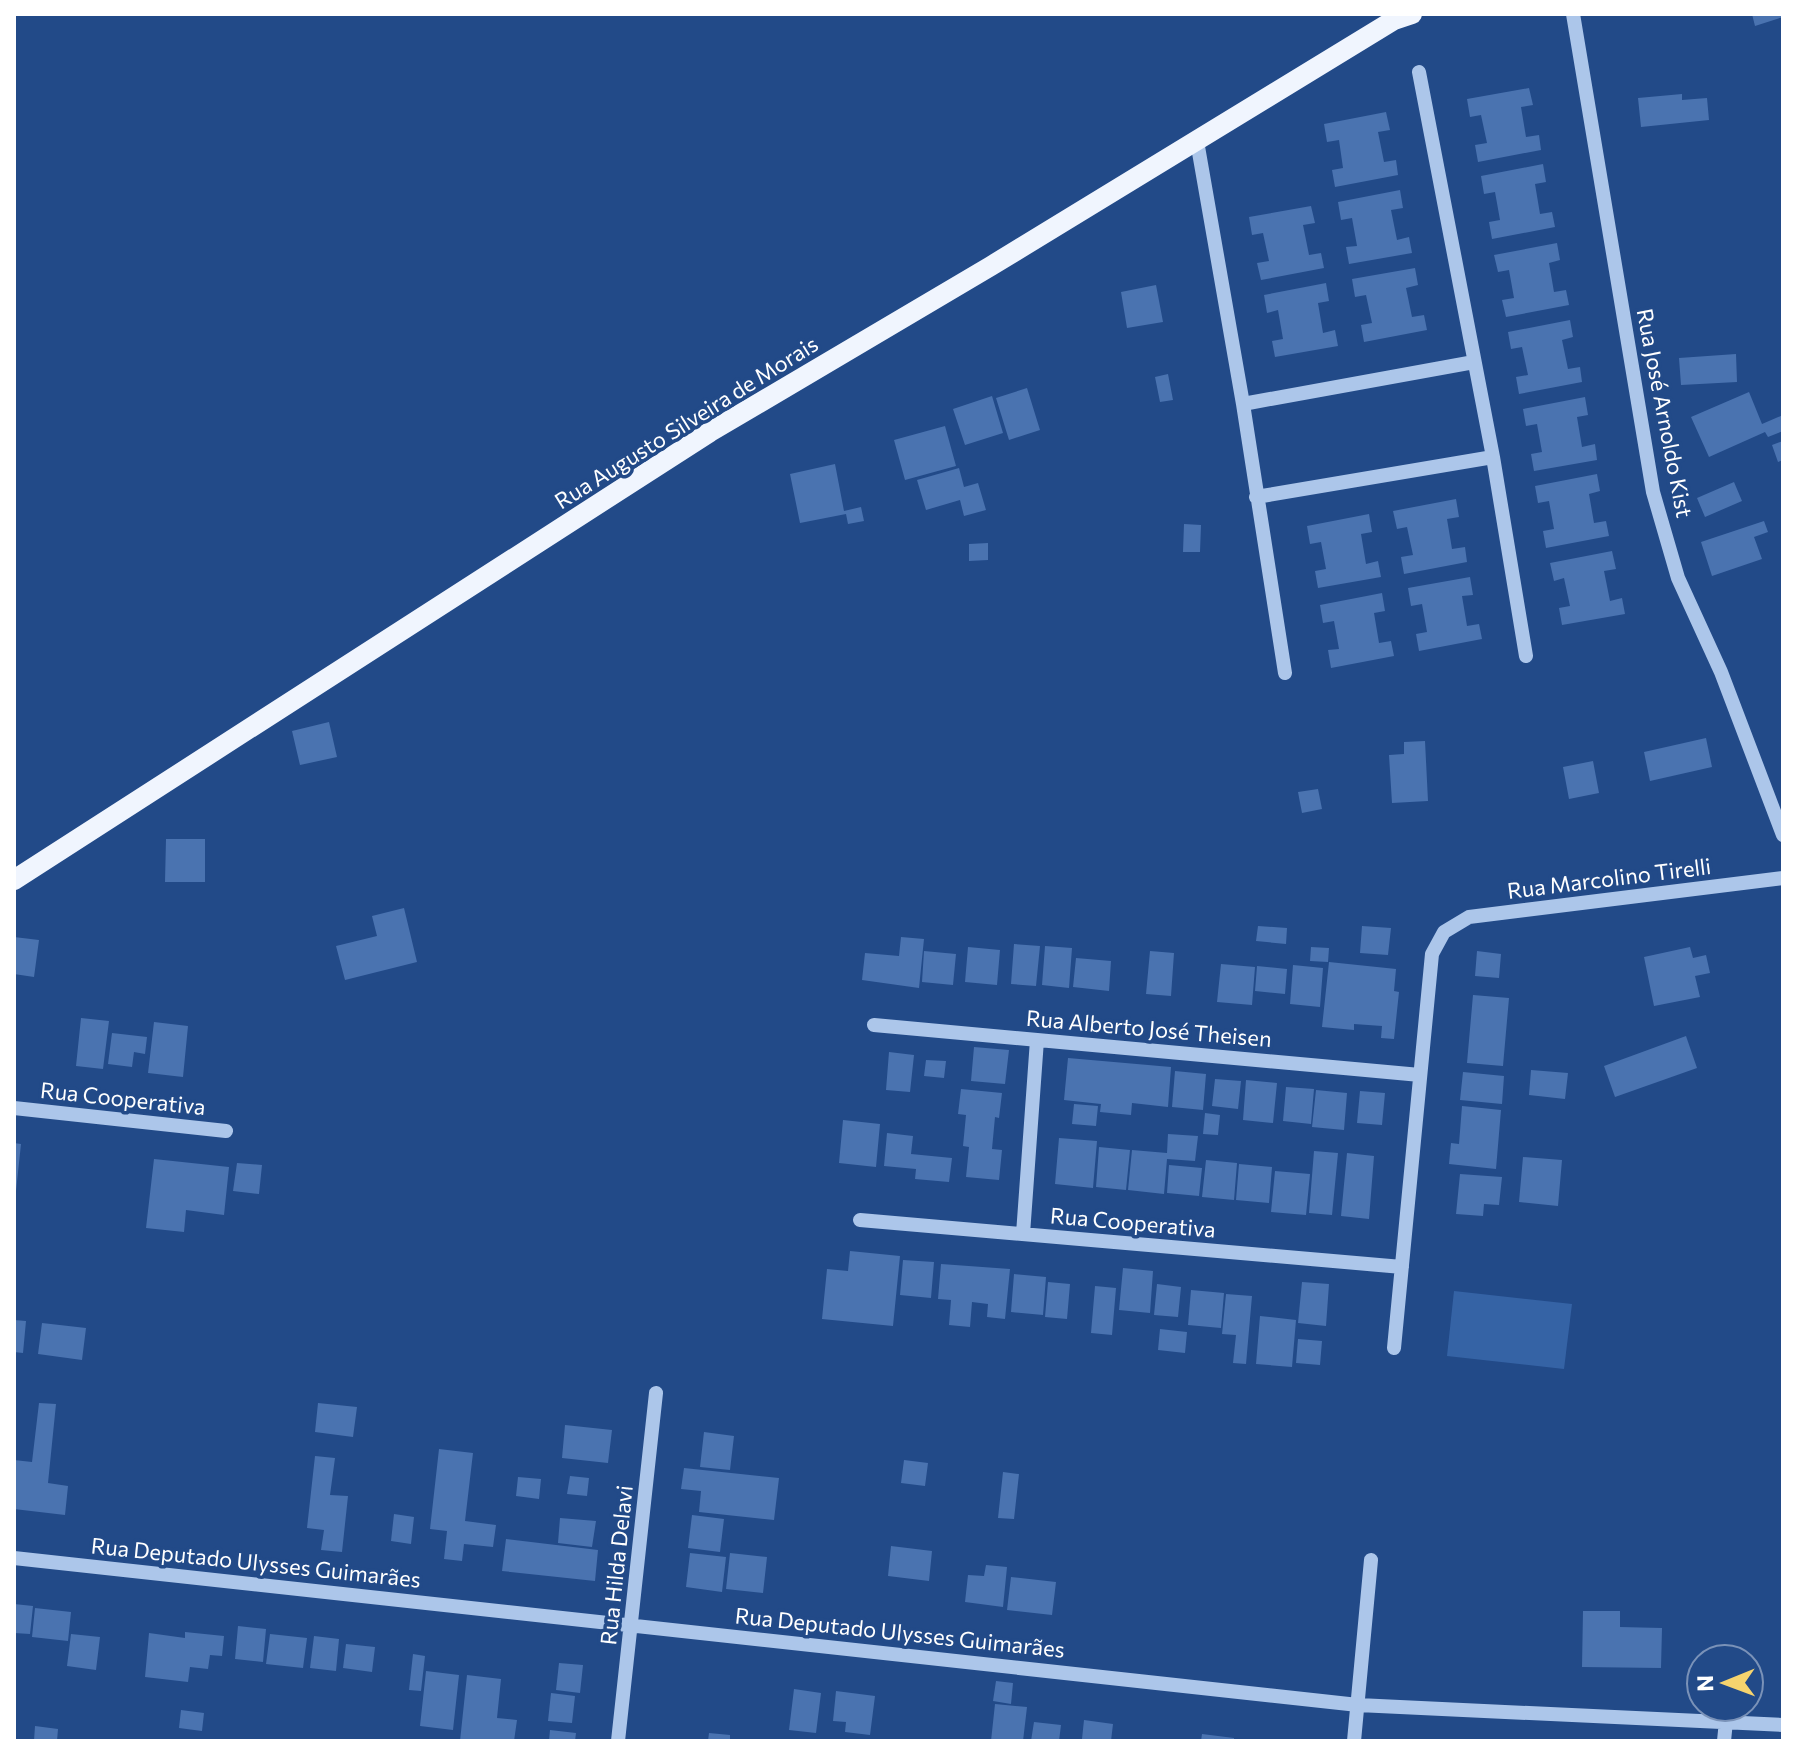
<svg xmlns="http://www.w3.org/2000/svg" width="1797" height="1755" font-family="Commissioner,sans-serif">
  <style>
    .green { fill: #3563a5 }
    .building { fill: #4a73b0 }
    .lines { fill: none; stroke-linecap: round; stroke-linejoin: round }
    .minor { stroke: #acc6ea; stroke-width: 14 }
    .major { stroke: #f0f5fe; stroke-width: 20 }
    .labels { text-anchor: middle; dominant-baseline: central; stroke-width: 7; stroke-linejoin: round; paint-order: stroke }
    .street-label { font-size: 22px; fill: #fff; stroke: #224a88 }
  </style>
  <rect width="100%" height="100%" fill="#224a88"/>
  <path class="green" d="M1454,1291l118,13 -8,65 -117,-13z"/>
  <path class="building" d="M1752,14h31v3l-28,9z
    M1529,88l4,17 -12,2 5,30 13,-2 2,15 -63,12 -3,-17 12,-2 -6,-28 -11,2 -3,-18z
    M1682,94v6l25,-2 2,22 -68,7 -3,-29z
    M1386,112l4,18 -12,2 6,30 12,-2 2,15 -63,12 -3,-17 11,-2 -4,-28 -12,2 -3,-18z
    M1543,164l3,18 -11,2 5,30 12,-2 3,15 -63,12 -3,-17 11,-2 -5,-28 -11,2 -3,-18z
    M1400,190l3,18 -12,2 6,30 12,-3 3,16 -63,11 -3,-17 11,-1 -5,-28 -11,2 -3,-18z
    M1311,206l4,17 -12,2 6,30 12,-2 3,15 -63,12 -4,-17 12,-2 -6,-28 -11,2 -3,-18z
    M1557,243l3,17 -11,3 5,29 12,-2 3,15 -63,12 -4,-17 12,-2 -5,-28 -11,2 -4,-17z
    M1415,268l3,17 -12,3 6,29 12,-2 3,15 -63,12 -3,-17 11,-2 -6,-28 -11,2 -3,-18z
    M1326,283l3,18 -11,2 5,30 12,-3 3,16 -63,11 -3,-16 11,-2 -5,-29 -11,3 -3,-18z
    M1156,285l7,37 -36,6 -6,-36z
    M1570,320l3,17 -11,3 6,29 12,-2 2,15 -63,12 -3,-17 12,-2 -6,-28 -11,2 -3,-17z
    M1736,354l1,28 -56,3 -2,-27z
    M1168,374l5,26 -13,2 -5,-25z
    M1027,388l13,42 -31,10 -13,-42z
    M1749,392l13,32 21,-9v16l-15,6 -3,-5 -56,25 -18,-40z
    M992,396l11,37 -38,12 -12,-36z
    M1585,397l3,18 -11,2 5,30 13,-3 2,16 -63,11 -3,-17 11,-2 -5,-28 -11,2 -3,-17z
    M945,426l11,40 -51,14 -11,-40z
    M1783,441v19l-5,2 -6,-17z
    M835,464l9,47 17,-4 3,14 -16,3 -2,-10 -46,9 -10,-49z
    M959,468l5,19 14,-4 8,27 -22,6 -4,-16 -34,10 -9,-30z
    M1597,474l3,17 -11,3 5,29 12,-2 3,15 -63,12 -3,-17 11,-2 -5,-28 -11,2 -3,-17z
    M1734,482l8,19 -37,16 -8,-19z
    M1456,499l3,18 -12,2 5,30 13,-2 2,15 -63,12 -3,-17 12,-2 -6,-28 -10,2 -4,-18z
    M1369,514l3,18 -11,2 5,30 12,-3 3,16 -63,11 -3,-17 11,-2 -5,-27 -11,2 -3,-18z
    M1764,521l4,11 -14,5 8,22 -50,17 -11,-34z
    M1184,524l17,1 -1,27h-17z
    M988,543v17l-19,1v-17z
    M1612,551l4,18 -12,2 6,30 12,-3 3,16 -63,11 -3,-17 11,-2 -6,-28 -10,3 -4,-18z
    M1470,577l3,18 -11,1 5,30 12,-2 3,15 -63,12 -3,-17 11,-2 -5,-28 -11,2 -3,-18z
    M1382,593l3,18 -11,2 5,30 12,-2 3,15 -63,12 -3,-18 11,-1 -5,-28 -11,2 -3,-18z
    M329,722l8,35 -37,8 -8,-34z
    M1706,738l6,29 -62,14 -6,-29z
    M1425,741l3,60 -36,2 -3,-48 15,-1v-12z
    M1593,761l6,32 -30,6 -6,-32z
    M1318,789l4,20 -20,4 -4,-21z
    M166,839h39v43h-40z
    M404,908l13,54 -72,18 -9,-34 41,-10 -5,-20z
    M1258,926l29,2 -1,16 -30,-3z
    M1362,926l29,2 -3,27 -28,-2z
    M14,937l25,3 -5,37 -20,-3z
    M901,937l23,2 -5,49 -57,-8 3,-27 34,3z
    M1014,944l26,2 -4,40 -25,-2z
    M1045,946l27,2 -3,40 -27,-3z
    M968,947l32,3 -3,35 -32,-3z
    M1311,947l18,1 -1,14 -18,-1z
    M1690,947l3,11 13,-3 4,18 -15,3 5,21 -46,9 -10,-49z
    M924,951l32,3 -3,31 -31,-3z
    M1150,951l24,2 -3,43 -25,-2z
    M1477,951l24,3 -2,24 -24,-2z
    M1076,958l35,3 -2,30 -36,-4z
    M1329,962l67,7 -2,22 5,1 -5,47 -13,-1 1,-12 -28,-2v6l-32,-3z
    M1221,964l34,3 -3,38 -35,-3z
    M1293,965l30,3 -3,39 -30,-3z
    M1257,966l30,3 -2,25 -30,-3z
    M1473,995l36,3 -6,68 -36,-3z
    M81,1018l28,3 -6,48 -27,-3z
    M154,1022l34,4 -5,51 -35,-4z
    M112,1033l35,4 -2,17 -11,-2 -2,15 -24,-3z
    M1686,1036l11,32 -82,29 -11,-31z
    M974,1047l35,3 -4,34 -34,-3z
    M889,1052l25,3 -4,37 -24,-2z
    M1068,1058l103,9 -3,40 -36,-4 -1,12 -31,-3 1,-8 -37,-4z
    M926,1060l20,1 -2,17 -20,-2z
    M1531,1070l37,3 -3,26 -36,-4z
    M1175,1071l31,3 -3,36 -31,-3z
    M1463,1072l41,4 -2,28 -42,-4z
    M1215,1079l26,2 -3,28 -26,-3z
    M1246,1080l31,3 -4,40 -30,-3z
    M1286,1087l28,2 -3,35 -28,-3z
    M961,1089l41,4 -3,25 -4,-1 -3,32 10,1 -3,30 -33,-3 3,-30 -6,-1 3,-31 -8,-1z
    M1316,1090l31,3 -3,37 -32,-3z
    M1360,1091l25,2 -3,32 -25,-2z
    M1074,1104l24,2 -2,20 -24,-2z
    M1462,1106l39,4 -5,59 -47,-5 2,-21 8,1z
    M1205,1113l15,2 -2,20 -15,-1z
    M843,1120l37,4 -4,43 -37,-4z
    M887,1133l26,3 -2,18 41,4 -3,24 -34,-3 1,-10 -32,-3z
    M1168,1134l30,2 -3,25 -28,-2 -3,35 -36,-4 4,-40 35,3z
    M1059,1138l38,3 -4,47 -38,-4z
    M14,1143l7,1 -5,47h-2z
    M1099,1147l31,3 -4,40 -30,-3z
    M1314,1151l24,2 -6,62 -23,-2z
    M1347,1153l27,3 -5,63 -28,-3z
    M1523,1157l39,3 -4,46 -39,-4z
    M154,1159l75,8 -5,48 -38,-5 -2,22 -38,-4z
    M1206,1160l31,3 -3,37 -32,-3z
    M237,1163l25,2 -3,29 -26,-3z
    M1239,1164l33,3 -3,36 -33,-3z
    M1169,1165l33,3 -3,28 -32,-3z
    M1275,1171l35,3 -4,41 -35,-3z
    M1460,1174l42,3 -3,28 -15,-1 -1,12 -27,-2z
    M850,1251l50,5 -7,70 -71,-7 5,-50 21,2z
    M903,1260l31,2 -3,36 -31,-3z
    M941,1264l69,5 -5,50 -18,-2 1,-13 -16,-2 -2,25 -21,-2 2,-25 -13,-1z
    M1123,1268l30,3 -3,42 -31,-3z
    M1014,1274l32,3 -3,38 -32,-3z
    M1048,1282l22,2 -3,35 -22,-2z
    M1302,1282l27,2 -3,42 -28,-3z
    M1157,1284l24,3 -3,30 -24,-2z
    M1095,1286l21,2 -4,47 -21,-2z
    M1191,1290l33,3 -3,35 -33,-3z
    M1226,1294l26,2 -6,68 -13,-1 3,-28 -14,-1z
    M1260,1316l36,4 -4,47 -36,-3z
    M14,1320l12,1 -3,32 -9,-1z
    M42,1323l44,5 -4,32 -44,-6z
    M1160,1329l27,3 -2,21 -27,-3z
    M1298,1339l24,2 -2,24 -24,-2z
    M39,1403l17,1 -8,79 20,3 -3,29 -51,-6v-49l18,2z
    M318,1403l39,4 -4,30 -38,-5z
    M565,1425l47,5 -4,33 -46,-5z
    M704,1432l30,4 -4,34 -30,-3z
    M439,1449l34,4 -8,68 31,4 -3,22 -29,-3 -2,17 -18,-2 3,-28 -17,-2z
    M315,1456l20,2 -5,37 18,1 -6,56 -21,-2 3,-20 -17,-2z
    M904,1460l24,3 -3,23 -24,-3z
    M684,1468l95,10 -5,42 -75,-8 2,-21 -20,-2z
    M1003,1472l16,2 -5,45 -16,-1z
    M570,1476l19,2 -2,18 -20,-2z
    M518,1477l23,2 -2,20 -23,-3z
    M394,1514l20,3 -3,27 -20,-3z
    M692,1515l32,4 -4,33 -32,-4z
    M560,1518l36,3 -4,26 -34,-4z
    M506,1539l92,11 -3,31 -93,-10z
    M891,1546l41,5 -3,30 -41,-5z
    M690,1553l36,4 -4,35 -36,-5z
    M730,1553l37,4 -4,36 -37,-4z
    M986,1565l21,2 -4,40 -38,-5 3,-27 16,1z
    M1011,1577l45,5 -4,33 -45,-5z
    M14,1604l19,2 -3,28 -16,-1z
    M35,1608l36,4 -3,29 -36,-4z
    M1583,1611h37v16l42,1 -1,40 -79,-1z
    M238,1626l28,3 -3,33 -28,-3z
    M185,1632l39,4 -2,20 -12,-1 -2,14 -18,-2 -2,15 -43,-5 4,-44 36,5z
    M71,1634l29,3 -4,33 -29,-4z
    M270,1634l37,4 -4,30 -37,-4z
    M314,1636l25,3 -3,32 -26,-3z
    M346,1644l29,3 -3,25 -29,-4z
    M413,1654l12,2 -4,35 -12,-1z
    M559,1663l24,2 -3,28 -24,-3z
    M426,1671l33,4 -6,55 -33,-4z
    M467,1675l34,4 -4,39 20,2 -3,21h-54z
    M996,1681l17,2 -2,21 -18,-3z
    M794,1689l27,4 -5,40 -27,-3z
    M836,1691l39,5 -5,39 -25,-3 1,-10 -13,-1z
    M551,1693l24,3 -3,27 -24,-2z
    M995,1704l32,3 -4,34h-32z
    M181,1710l23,3 -2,18 -23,-3z
    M1084,1720l29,4 -2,17 -29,-2z
    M1034,1722l27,3 -2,16h-28z
    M35,1726l23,3 -1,12h-23z
    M550,1730l26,3 -1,8h-26z
    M709,1733l21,2v6h-22z
    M1202,1734l32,4v3h-33z"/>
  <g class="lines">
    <path class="minor" d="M1573,14l80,478 25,86 43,94 62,163
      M1419,72l74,385 33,199
      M1197,141l46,263 42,269
      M1243,404l231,-42
      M1256,497l237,-40
      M874,1025l546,50
      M14,1108l212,23
      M860,1220l542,47
      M1023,1234l14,-194
      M1394,1348l38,-394 12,-22 25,-15 314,-39
      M14,1558l1344,147 425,20
      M618,1741l38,-348
      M1354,1741l17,-181
      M1724,1741l2,-20"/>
    <path class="major" d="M14,880l696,-448 281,-166 403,-246 18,-6"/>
  </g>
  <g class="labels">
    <g class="street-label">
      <text transform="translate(1665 413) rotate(79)">Rua José Arnoldo Kist</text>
      <text transform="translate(686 422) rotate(-32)">Rua Augusto Silveira de Morais</text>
      <text transform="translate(1609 878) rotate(-7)">Rua Marcolino Tirelli</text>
      <text transform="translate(1149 1028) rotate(5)">Rua Alberto José Theisen</text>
      <text transform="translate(123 1098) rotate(6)">Rua Cooperativa</text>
      <text transform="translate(1133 1222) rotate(5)">Rua Cooperativa</text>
      <text transform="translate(256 1562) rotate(6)">Rua Deputado Ulysses Guimarães</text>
      <text transform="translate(616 1565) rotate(-84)">Rua Hilda Delavi</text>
      <text transform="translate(900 1632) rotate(6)">Rua Deputado Ulysses Guimarães</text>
    </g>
  </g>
  <rect width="1797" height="1755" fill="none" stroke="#ffffff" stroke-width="32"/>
  <g transform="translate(1725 1683) rotate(269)"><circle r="38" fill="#224a88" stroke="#7a92b8" stroke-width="2"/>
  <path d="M0-6L14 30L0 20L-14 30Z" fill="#f6d46e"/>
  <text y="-12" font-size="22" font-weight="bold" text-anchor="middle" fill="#ffffff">N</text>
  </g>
</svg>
